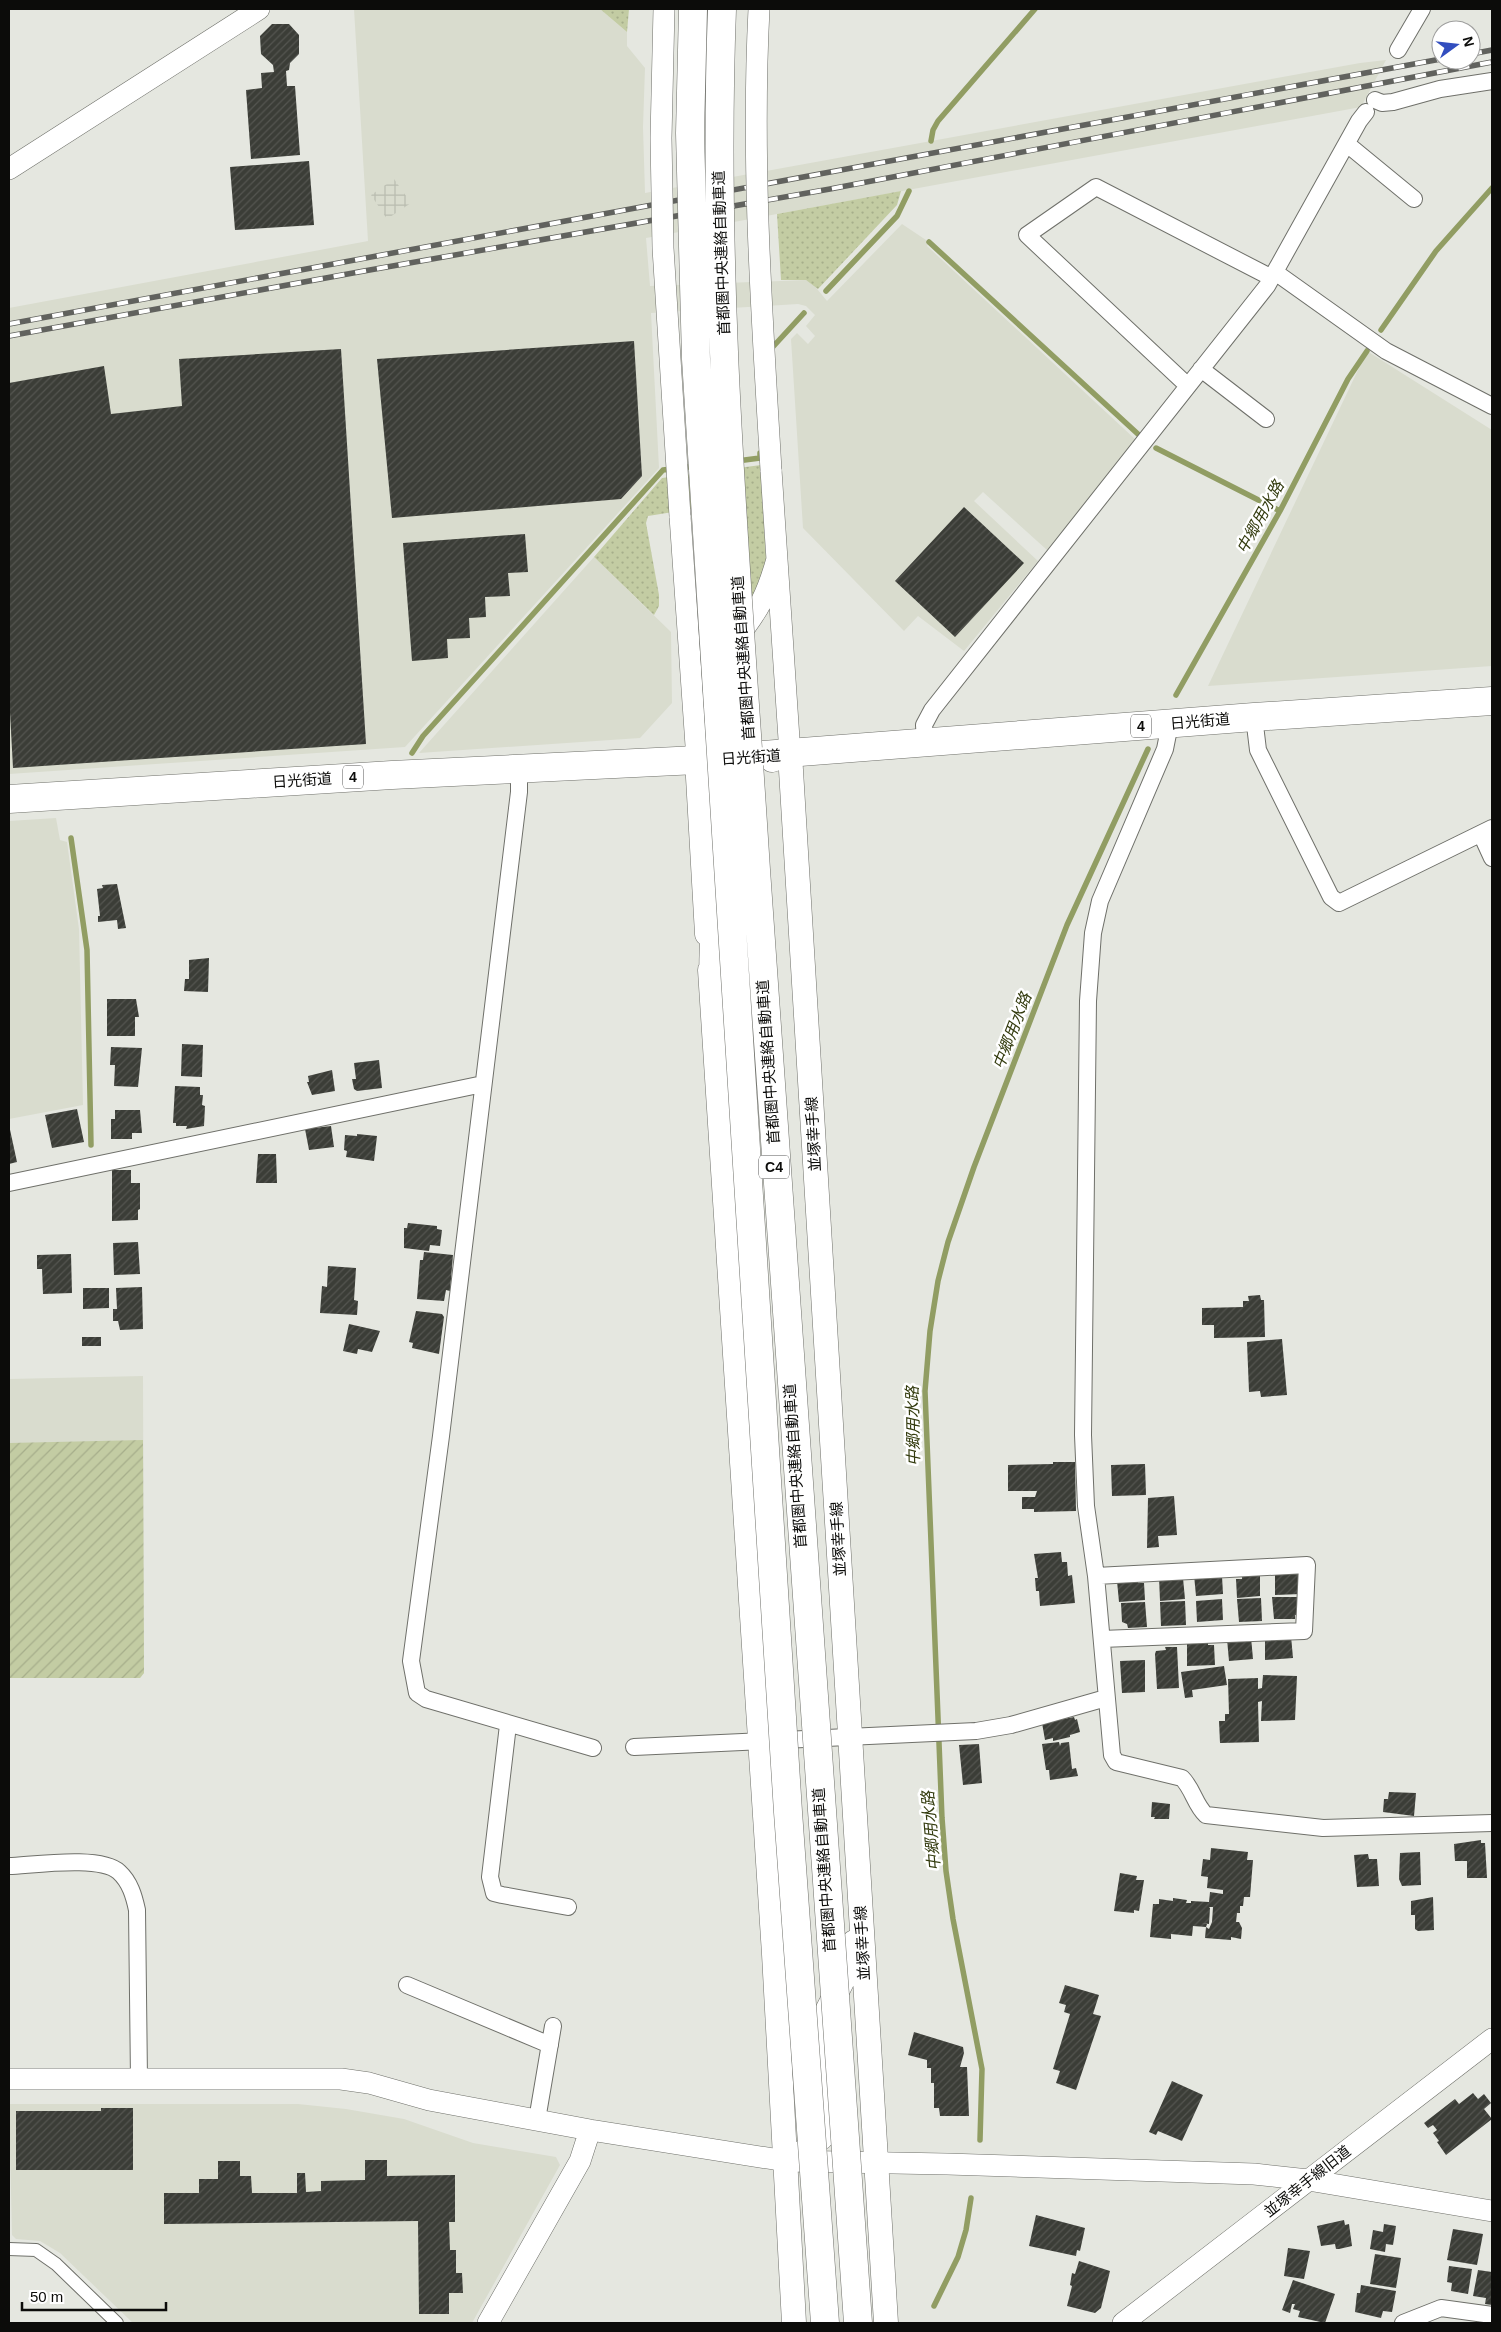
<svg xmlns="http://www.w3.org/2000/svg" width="1501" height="2332" font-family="Helvetica,'Noto Sans JP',sans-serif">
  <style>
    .built { fill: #d9dcce }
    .industrial { fill: url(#industrial-grid) }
    .grass { fill: url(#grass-dots) }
    .garden { fill: url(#garden-furrows) }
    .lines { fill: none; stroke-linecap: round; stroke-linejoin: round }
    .stream { stroke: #919d63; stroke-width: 5.5 }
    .building { fill: url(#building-hatch) }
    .pedestrian-casing { stroke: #6f706a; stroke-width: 14 }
    .minor-casing { stroke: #6f706a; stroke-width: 18 }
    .tertiary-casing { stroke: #6f706a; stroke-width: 22 }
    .secondary-casing { stroke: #6f706a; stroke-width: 25 }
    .trunk-casing { stroke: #6f706a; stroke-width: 29 }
    .pedestrian { stroke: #fff; stroke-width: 12 }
    .minor { stroke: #fff; stroke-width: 16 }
    .tertiary { stroke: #fff; stroke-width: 21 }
    .secondary { stroke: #fff; stroke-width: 24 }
    .trunk { stroke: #fff; stroke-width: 28 }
    .rail-casing { stroke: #61625e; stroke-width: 5.5 }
    .rail { stroke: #fff; stroke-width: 4; stroke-dasharray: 11; stroke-linecap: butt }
    .tertiary-bridge-casing { stroke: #6f706a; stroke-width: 22; stroke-linecap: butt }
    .motorway-bridge-casing { stroke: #6f706a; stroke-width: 29; stroke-linecap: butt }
    .tertiary-bridge { stroke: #fff; stroke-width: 21 }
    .motorway-bridge { stroke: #fff; stroke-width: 28 }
    .labels { text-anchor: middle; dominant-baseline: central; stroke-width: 5; stroke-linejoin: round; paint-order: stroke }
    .shield { fill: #fff; stroke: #555554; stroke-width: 1 }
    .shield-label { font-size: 14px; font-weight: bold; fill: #0c0c0a }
    .street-label { font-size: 15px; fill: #0c0c0a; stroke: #fff }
    .water-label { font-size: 16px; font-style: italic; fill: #343c0f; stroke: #fff }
  </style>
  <defs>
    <pattern id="industrial-grid" width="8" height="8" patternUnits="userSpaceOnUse" patternTransform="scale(1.25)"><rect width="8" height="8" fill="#d9dcce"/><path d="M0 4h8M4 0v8" fill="none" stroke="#b9bcb0"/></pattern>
    <pattern id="grass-dots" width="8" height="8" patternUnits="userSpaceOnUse" patternTransform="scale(1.25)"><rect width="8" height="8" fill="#c3cca3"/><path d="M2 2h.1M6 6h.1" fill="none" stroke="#a6ae8b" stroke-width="1.8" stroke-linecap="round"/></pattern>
    <pattern id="garden-furrows" width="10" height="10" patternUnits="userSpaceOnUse" patternTransform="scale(1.25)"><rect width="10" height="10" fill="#c3cca3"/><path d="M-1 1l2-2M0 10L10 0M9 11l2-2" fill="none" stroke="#a6ae8b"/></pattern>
    <pattern id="building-hatch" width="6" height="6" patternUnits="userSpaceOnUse" patternTransform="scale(1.25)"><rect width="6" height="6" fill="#3b3d37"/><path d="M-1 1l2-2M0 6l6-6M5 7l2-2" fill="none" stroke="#545550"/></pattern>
  </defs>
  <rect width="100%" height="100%" fill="#e5e7e0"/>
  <path class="built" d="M354,9h246l27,23v14l18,22 -2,59 2,66 715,-130 26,-3 -25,47 -715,131 4,48 156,-6 7,4 14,17 75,-77 27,18 -2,4 209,194 -89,110 -64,-58 -9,9 64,60 -74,90 -46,-35 -14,15 -101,-103 -12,-189 6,-6 11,11 7,-8 -9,-10 9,-11 -9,-9 -8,-2 -147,9 8,155 -254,279 -396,27v-466l359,-67z
    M1367,351l125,79v236l-284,20z
    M594,557l77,75 1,71 -32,35 -221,15z
    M56,818l4,22 7,2 12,87 4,176 -74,14v-298z
    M143,1376l1,297 -4,5h-131v-299z
    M9,2104h289l48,5 58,10 69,24 83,14 4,8 -88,158h-339l-73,-70 -20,-12 -24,-2 -4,-4z"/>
  <path class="industrial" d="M394,179l17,24 -24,16 -16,-24z"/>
  <path class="grass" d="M600,9h29l-2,23z
    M901,191l-4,14 -79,84 -12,-9h-25l-4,-66z
    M761,465l5,94 -1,13 -14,34 -59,-97 -44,7 -2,7 13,72v11l-5,9 -60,-58 68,-79z"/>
  <path class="garden" d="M143,1440l1,233 -4,5h-131v-235z"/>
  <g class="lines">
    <path class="stream" d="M931,141l2,-11 5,-9 97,-112
      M929,242l210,193
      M826,291l71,-75 12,-25
      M1381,330l55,-79 56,-63
      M770,350l34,-37
      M1156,448l124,63
      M737,461l23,-3v-5
      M1176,695l104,-184 68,-132 19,-28
      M412,753l11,-17 240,-266 33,-4
      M71,838l16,112 4,195
      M980,2140l2,-71 -29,-150 -7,-48 -4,-53 -17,-427 5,-60 8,-50 10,-39 26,-75 93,-242 81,-176
      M934,2306l24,-49 8,-27 5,-32"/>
  </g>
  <path class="building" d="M272,24h17l10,11v19l-9,9 -1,7 -3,1 1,15h8l5,69 -49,4 -5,-69 16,-2 -1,-15 13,-1 -1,-7 -12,-11 -1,-18z
    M309,161l5,64 -79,5 -5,-63z
    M634,341l8,135 -21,23 -229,19 -15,-159z
    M341,349l25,395 -353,24 -4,-74v-311l95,-17 7,48 71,-8 -3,-47z
    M964,507l60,56 -69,74 -60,-56z
    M525,534l3,38 -20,1 2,23 -25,1 1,20 -17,1 1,20 -23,1 1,19 -36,3 -9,-118z
    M117,884l9,44 -8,1 -1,-9 -19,2v-6h2l-3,-27 6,-1 -1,-3z
    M209,958l-1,34 -24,-1 1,-12h4v-19z
    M107,999h29l3,18h-4v19h-28z
    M182,1044l21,1 -1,32 -21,-1z
    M111,1047l31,1 -4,39 -24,-1 1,-21h-5z
    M379,1060l3,28 -25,3 -3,-2 -2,-10h4l-2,-16z
    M332,1070l3,21 -23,4 -5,-13h2l-1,-6z
    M175,1086l25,1v8h3l-1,10 3,1 -1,20 -18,3 1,-3h-11v-3h-3z
    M77,1109l7,33 -32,6 -7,-33z
    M115,1110h25l2,23h-10v6h-21v-20h4z
    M9,1125l8,37 -8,2z
    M331,1126l3,21 -25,3 -4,-21z
    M357,1134l20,2 -3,25 -28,-4 1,-6 -3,-1 1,-15 12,1z
    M258,1154h18l1,29h-21z
    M112,1170h19v13h9v26l-2,1v10l-26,1z
    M408,1223l29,3v3l5,1 -2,16 -10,-1 -1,6 -25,-3v-20h3z
    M138,1242l2,32 -26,1 -1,-32z
    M424,1252l29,3 -3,36 -4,-1 -2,11 -27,-2 3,-39h3z
    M71,1254l1,39 -29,1 -1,-25h-5v-14z
    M328,1266l28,2 -2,32 4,1 -1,14 -37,-2 2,-27 5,1z
    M142,1287l1,42 -23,1 -2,-9h-5v-12h4l-1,-21z
    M83,1288h26v20l-26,1z
    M1260,1295l1,5h3l1,37 -51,1v-13h-12v-17l41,-1v-6h6l-1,-5z
    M416,1311l26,3 2,3 -5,37 -27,-6 1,-5 -4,-1z
    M349,1324l31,7 -8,21 -14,-3 -1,5 -14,-3z
    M82,1337h19v9h-19z
    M1282,1339l5,56 -26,2 -1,-6 -11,1 -2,-50z
    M1053,1462h22l1,49 -42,1v-3h-12v-12h13l2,-6h-29v-26l45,-1z
    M1145,1464l1,31 -34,1 -1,-31z
    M1174,1496l3,39 -19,1 1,11 -12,1 1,-50z
    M1061,1552l1,10h5l1,14 4,-1 3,28 -35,3 -1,-15h-3l-1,-13h3l-4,-24z
    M1260,1571v25l-23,2 -1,-19h6v-7z
    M1299,1573l2,21 -26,1v-21z
    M1194,1575l28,1 1,18 -27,2z
    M1159,1577l24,1 2,21 -25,2z
    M1138,1580v3h6l1,17 -26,2 -2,-21z
    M1272,1597h27l1,18h-5v4h-21z
    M1261,1598l1,23 -23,1 -2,-23z
    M1222,1599l1,21 -26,2 -1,-21z
    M1185,1601l1,24 -25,1 -1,-24z
    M1145,1602l2,25 -19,1 -1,-4 -5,-2 -1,-19z
    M1291,1636l2,22 -28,2v-22z
    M1251,1637l2,22 -24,2 -2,-22z
    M1208,1643v2h6l1,20 -28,1v-22z
    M1165,1647h12l2,41 -22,1 -2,-35 1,-3 10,-1z
    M1145,1660v32l-23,1 -2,-32z
    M1224,1666l3,19 -35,5 1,7 -8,1 -4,-26z
    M1263,1675l34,1 -2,44 -34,1 1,-20 -4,1 1,40 -39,1 -1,-22h6v-7h4l-1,-35 30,-1v11l4,-1z
    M1074,1717l1,3 2,-1 3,13 -10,3v2l-17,4v-3l-8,2 -3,-17z
    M1059,1742l1,4 1,-3 8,-1 3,27 4,-1 2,8 -28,4 -1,-10h-3l-4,-26z
    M979,1744l3,39 -19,2 -4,-40z
    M1389,1792l27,1 -2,23 -31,-4 1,-13h4z
    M1152,1802l18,2 -1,15h-15l1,-2h-4z
    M1481,1840v3h4l2,35h-20v-17h-12l-1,-17z
    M1211,1848l37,4 -1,8h6l-3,37h-6l-1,9h-3v7h-3l-1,9h3l3,6 -1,11 -10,-2v3l-26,-2 1,-11 3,2 3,-7 1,-15h-4l1,1 -1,16 -7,-1 5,1 -1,3 -13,-1 -1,10 -21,-2v5l-21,-2 3,-33h6v-5l14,2v-3l14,2 -1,3h5v-2l18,1 1,-10 13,2v-4l-16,-2 1,-11 -7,-1 2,-17 7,1z
    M1420,1852l1,33 -19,1 -3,-7 1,-26z
    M1368,1854l1,5h8l2,27 -22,1 -3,-32z
    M1120,1873l17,3 -1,4h8l-5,31 -5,-1v3l-20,-2z
    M1433,1897l1,33 -16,1 -3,-2v-14h-4v-14z
    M1065,1985l34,10 -6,19 8,2 -25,74 -20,-7 4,-12 -7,-2 17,-55 -6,-2 2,-7 -7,-2z
    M914,2032l49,15 1,6 -4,14h7l2,49h-29l-1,-8h-5v-25h-3v-15h-4v-8l-19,-5z
    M1172,2081l31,14 -21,46 -24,-10 -2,4 -7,-3z
    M1473,2093l5,6 6,-5 7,9 -7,6 8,10 -46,36 -9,-13 2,-1 -6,-8 4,-3 -4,-5 -5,3 -4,-5 31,-24 4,5z
    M101,2108h32v62h-117v-59h85z
    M365,2160h22v16l68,-1v47h-6l1,28h6v23h6l1,20h-14v21h-30l-1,-93 -254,3v-31h35v-14h19v-18h22v15h11l1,17h45v-20h8l1,19 15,-1v-10l44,-1z
    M1036,2215l49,13 -5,23 -3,-1 -1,6 -47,-10z
    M1344,2220l1,5 4,-1 3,22 -13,3h-3l-1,-5 -14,2 -4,-20z
    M1384,2224l12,2 -3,19 -7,-1 -1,8 -15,-3 3,-19 10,2z
    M1453,2229l30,5 -6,31 -30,-5z
    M1288,2248l22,3 -6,28 -20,-3z
    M1375,2254l26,4 -5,30 -26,-4z
    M1079,2261l31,10 -9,37 -6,5 -28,-7 5,-20 -2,-1 2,-12 3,1z
    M1449,2266l23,3 -4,25 -17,-3 1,-8 -5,-1z
    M1478,2270l14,2v33l-7,-1 1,-6 -13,-2z
    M1293,2280l42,14 -10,29 -27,-6 2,-6 -7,-2 2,-5h-3l-2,9 -8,-3z
    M1361,2285l35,6 -4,21 -9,-1 -2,7 -26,-6 2,-19h3z"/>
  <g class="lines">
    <defs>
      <path id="pedestrian" d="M9,2249l27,1 20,14 61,59"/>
      <path id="minor" d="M1398,50l24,-41
        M1375,100l7,3 11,-1 47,-13 52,-8
        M1347,144l67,55
        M1275,272l111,79 106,55
        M1201,369l65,50
        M1188,386l-161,-151 69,-48 176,91
        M1254,717l4,33 73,147 8,6 153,-75
        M1170,724l-5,25 -65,152 -7,32 -5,68 -5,434 3,71 10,70 16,179 4,7 66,16c11,11 13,27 24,37l117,13 169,-5
        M925,743l-1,-18 8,-15 335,-424 92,-165 7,-9
        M519,770v22l-78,644 -30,225 6,32 9,6 167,49
        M1481,834l11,24
        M9,1183l474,-99
        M1096,1576l211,-11 -3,66 -202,8
        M508,1725l-18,152 4,16 8,2 66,12
        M634,1747l342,-16 35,-6 95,-27
        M9,1866c25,-1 92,-11 110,6 11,10 15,24 18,38l2,169
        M407,1985l143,60
        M537,2120l16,-94
        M1403,2323l38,-15 51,7"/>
      <path id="tertiary" d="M9,169l250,-160
        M771,470l19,284
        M680,516l17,244 13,-8
        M736,639c23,-29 31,-44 41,-80
        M9,2079h332l28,4 60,17 161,30 196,31 161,3 307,10 54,6 184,31
        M488,2323l92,-162 10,-31
        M1123,2323l369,-284"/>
      <path id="secondary" d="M697,760l10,174
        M772,760l18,-6 96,1569
        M710,970l64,984 20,369
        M711,986c1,-24 -2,-58 10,-79 3,-6 9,-11 13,-16
        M803,2152l19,-15 4,-8 -1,-109 2,-9 25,-49 2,-20"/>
      <path id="trunk" d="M9,799l383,-24 305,-15 557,-43 238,-16"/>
    </defs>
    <use href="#pedestrian" class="pedestrian-casing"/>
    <use href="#minor" class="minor-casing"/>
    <use href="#tertiary" class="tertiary-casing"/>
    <use href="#secondary" class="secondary-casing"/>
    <use href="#trunk" class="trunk-casing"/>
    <use href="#pedestrian" class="pedestrian"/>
    <use href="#minor" class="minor"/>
    <use href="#tertiary" class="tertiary"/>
    <use href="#secondary" class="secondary"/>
    <use href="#trunk" class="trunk"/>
    <defs>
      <path id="rail" d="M1471,54l21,-4
        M9,324l1432,-265
        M9,336l355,-65 466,-82 662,-127"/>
    </defs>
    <use href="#rail" class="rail-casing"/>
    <use href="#rail" class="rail"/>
    <defs>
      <path id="tertiary-bridge" d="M664,9l-3,129 2,110 17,268
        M759,9c-8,154 3,308 12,461"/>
      <path id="motorway-bridge" d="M693,9l-3,124 6,226 92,1453 37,511
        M722,9c-11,287 16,574 34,861 30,485 66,969 102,1453"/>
    </defs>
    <use href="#tertiary-bridge" class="tertiary-bridge-casing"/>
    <use href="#motorway-bridge" class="motorway-bridge-casing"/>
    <use href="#tertiary-bridge" class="tertiary-bridge"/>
    <use href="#motorway-bridge" class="motorway-bridge"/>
  </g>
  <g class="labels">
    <g class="shield">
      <rect x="1131" y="714.5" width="20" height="23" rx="4"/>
      <rect x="343" y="765.5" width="20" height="23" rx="4"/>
      <rect x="759" y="1155.5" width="30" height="23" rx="4"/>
    </g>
    <g class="shield-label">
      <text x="1141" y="726">4</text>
      <text x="353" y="777">4</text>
      <text x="774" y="1167">C4</text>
    </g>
    <g class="street-label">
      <text transform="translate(721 253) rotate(-92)">首都圏中央連絡自動車道</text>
      <text transform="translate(743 658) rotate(-94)">首都圏中央連絡自動車道</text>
      <text transform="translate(1200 721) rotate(-5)">日光街道</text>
      <text transform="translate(751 757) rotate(-4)">日光街道</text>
      <text transform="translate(302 780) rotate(-4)">日光街道</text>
      <text transform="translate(768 1062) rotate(-94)">首都圏中央連絡自動車道</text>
      <text transform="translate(813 1134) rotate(-93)">並塚幸手線</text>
      <text transform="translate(795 1466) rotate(-94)">首都圏中央連絡自動車道</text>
      <text transform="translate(838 1539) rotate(-93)">並塚幸手線</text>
      <text transform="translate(824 1870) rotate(-94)">首都圏中央連絡自動車道</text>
      <text transform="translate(862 1943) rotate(-93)">並塚幸手線</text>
      <text transform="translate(1307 2181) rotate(-38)">並塚幸手線旧道</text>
    </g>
    <g class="water-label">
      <text transform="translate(1260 517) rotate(-61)">中郷用水路</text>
      <text transform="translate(1012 1031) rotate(-69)">中郷用水路</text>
      <text transform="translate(913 1426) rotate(-91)">中郷用水路</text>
      <text transform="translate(931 1831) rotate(-95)">中郷用水路</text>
    </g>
  </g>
  <rect width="1501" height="2332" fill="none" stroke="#0c0c0a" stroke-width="20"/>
  <g transform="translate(1456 45) rotate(75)"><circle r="24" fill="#ffffff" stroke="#9e9e9d"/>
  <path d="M0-4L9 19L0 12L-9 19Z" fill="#324ebf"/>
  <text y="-8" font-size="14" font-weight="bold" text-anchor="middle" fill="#0c0c0a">N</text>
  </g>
  <path d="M22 2302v8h144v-8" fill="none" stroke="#0c0c0a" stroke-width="2.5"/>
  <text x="30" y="2302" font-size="15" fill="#0c0c0a" stroke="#ffffff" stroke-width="4" paint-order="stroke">50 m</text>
</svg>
